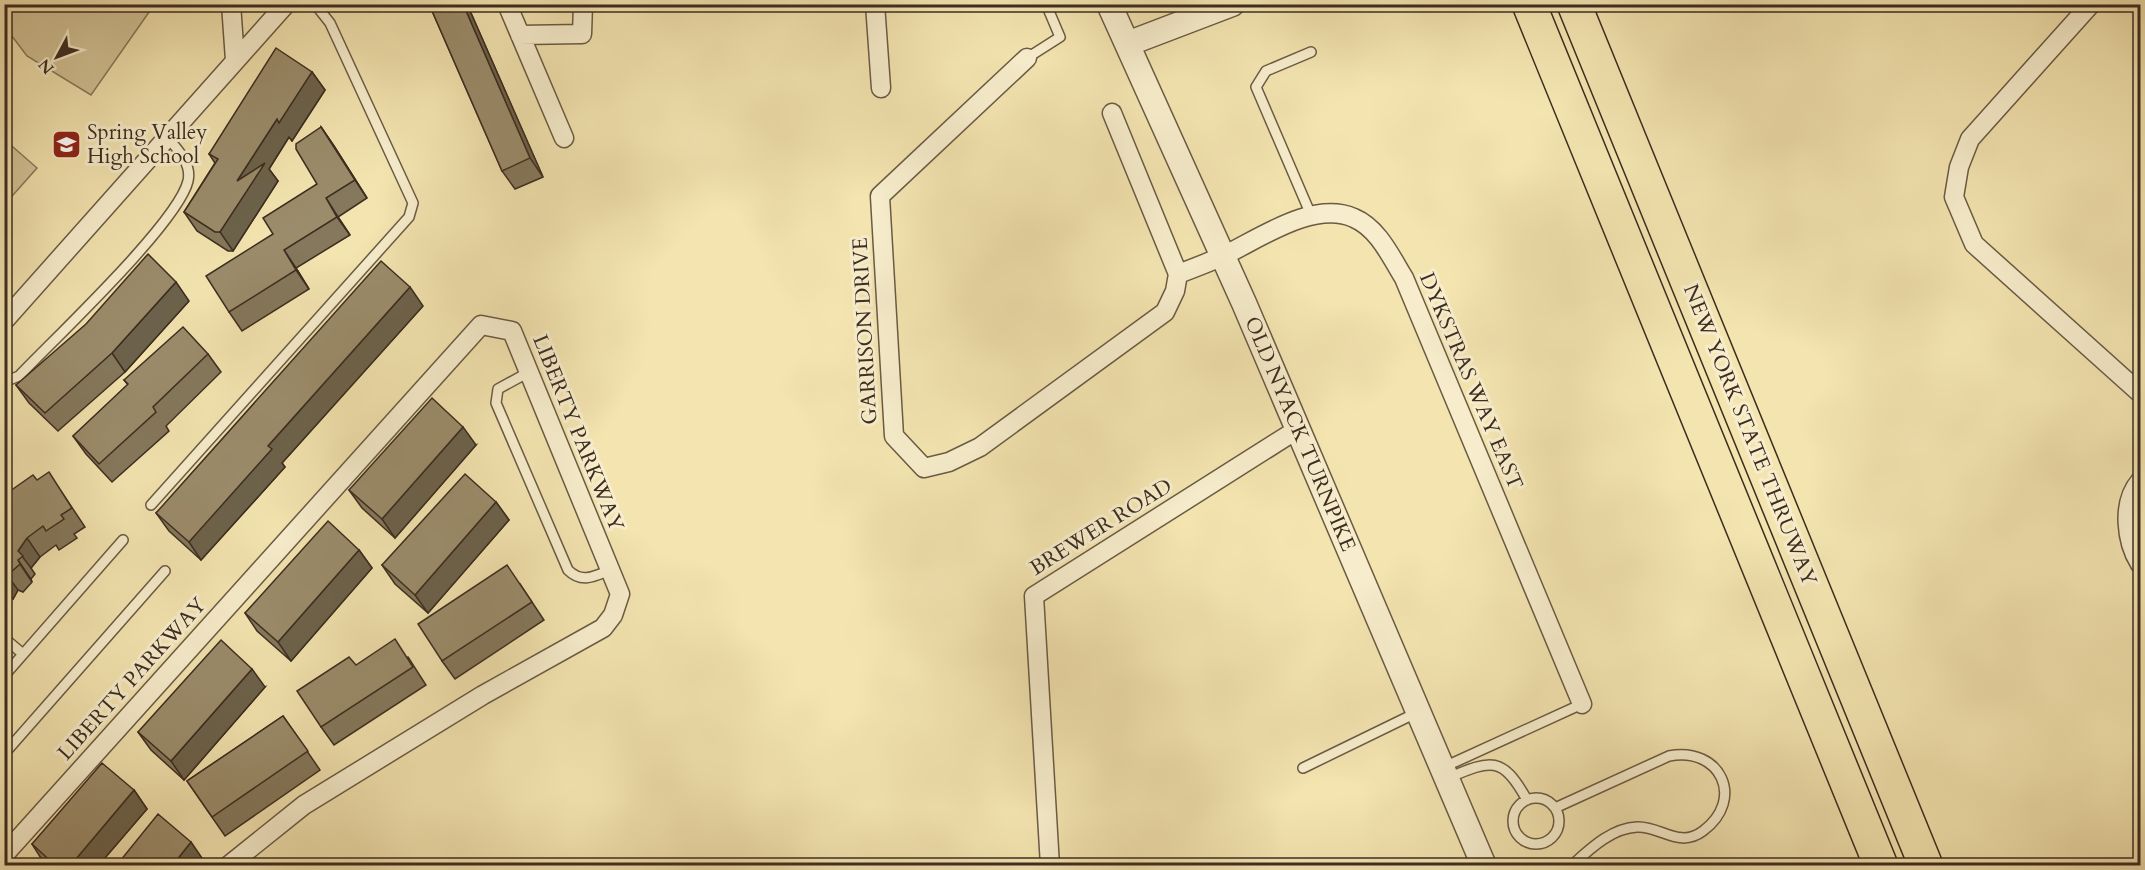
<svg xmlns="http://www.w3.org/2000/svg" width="2145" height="870" font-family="Cardo,serif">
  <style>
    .pitch { fill: #d4c598; stroke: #88795c; stroke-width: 1.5 }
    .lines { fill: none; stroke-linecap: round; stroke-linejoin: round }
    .service-casing { stroke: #6a5b44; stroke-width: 12 }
    .minor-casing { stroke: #6a5b44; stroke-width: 21 }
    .tertiary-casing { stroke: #6a5b44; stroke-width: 27 }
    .motorway-casing { stroke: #3c2d20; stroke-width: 36 }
    .service { stroke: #f7edcc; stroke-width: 9 }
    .minor { stroke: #f7edcc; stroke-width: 18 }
    .tertiary { stroke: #f7edcc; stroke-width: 24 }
    .motorway { stroke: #f3e4b0; stroke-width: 33 }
    .wall { fill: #85785c; stroke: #3c2d20; stroke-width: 1.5 }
    .shaded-wall { fill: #6c624b; stroke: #3c2d20; stroke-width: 1.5 }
    .building { fill: #9b8c6b; stroke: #3c2d20; stroke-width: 1.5 }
    .labels { text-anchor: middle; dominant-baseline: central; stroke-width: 6; stroke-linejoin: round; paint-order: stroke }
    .poi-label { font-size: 21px; fill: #3c2d20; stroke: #f7edcc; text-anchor: start }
    .street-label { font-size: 21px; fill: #3c2d20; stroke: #f7edcc }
  </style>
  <rect width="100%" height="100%" fill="#f3e4b0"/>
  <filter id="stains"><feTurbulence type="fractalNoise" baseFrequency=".00333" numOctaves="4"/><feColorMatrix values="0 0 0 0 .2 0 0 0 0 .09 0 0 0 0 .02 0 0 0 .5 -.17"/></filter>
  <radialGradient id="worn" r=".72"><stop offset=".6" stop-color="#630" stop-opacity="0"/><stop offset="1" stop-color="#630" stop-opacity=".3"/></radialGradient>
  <path class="pitch" d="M5,4h149v1l-63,90 -64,-39 -22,-29z
    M5,140l32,28 -32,36z"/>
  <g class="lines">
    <defs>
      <path id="service" d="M1311,52l-45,19 -10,16 55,128
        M1027,58l33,-21 -14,-33
        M529,372l-31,17 -2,14 72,167c14,14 27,6 42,0
        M4,382l15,-6c35,-37 159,-153 169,-195 4,-18 -11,-32 -21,-44
        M151,505l258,-288 4,-14 -83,-180 -15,-19
        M4,638l19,16
        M4,676l119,-136
        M4,754l161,-183
        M1444,767l138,-63
        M1303,768l115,-56
        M1448,778c43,-18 54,-23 79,22
        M1513 821a23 23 0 1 1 46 0a23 23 0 1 1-46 0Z
        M1555,808l114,-52c51,-10 77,43 34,75 -24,18 -42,-5 -66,-4 -26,1 -48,23 -66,39"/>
      <path id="minor" d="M231,4l4,56
        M507,4l57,134
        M875,4l6,84
        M2091,4l-121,135 -11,28 -5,30 20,47 166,149
        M520,35l62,-1 1,-30
        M1027,58l-147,138 14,240 30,32 25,-6 31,-15 185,-135 10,-21 3,-17 -66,-161
        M1178,274c16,-6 32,-12 47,-19 35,-17 89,-55 129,-37 24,10 37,39 50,60l178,426
        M4,321l282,-317
        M2140,481c-19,22 -14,61 0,83
        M4,855l477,-530 31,6 108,263 -7,21 -10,13 -120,67 -179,110 -76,61
        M1050,866l-16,-270 264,-167"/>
      <path id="tertiary" d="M1109,4l135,299 240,563
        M1127,44l105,-40"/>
      <path id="motorway" d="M1529,4l352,862
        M1574,4l352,862"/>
    </defs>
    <use href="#service" class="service-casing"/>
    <use href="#minor" class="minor-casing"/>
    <use href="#tertiary" class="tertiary-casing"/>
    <use href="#motorway" class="motorway-casing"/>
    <use href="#service" class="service"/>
    <use href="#minor" class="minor"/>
    <use href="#tertiary" class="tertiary"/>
    <use href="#motorway" class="motorway"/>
  </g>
  <path class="wall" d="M429,4h38l76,173 -28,12 -13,-18z
    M312,72l13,18 -33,51 -3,-4 -20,32 9,12 -45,70h-5l-31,-20 -13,-19 31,-49 -6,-9z
    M321,127l13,19 33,52 -29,19 12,18 -54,33 13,21 -67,42 -13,-19 44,-78 44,-50z
    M189,301l-64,71 -67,59 -29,-28 -13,-18z
    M423,306l-141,157 3,4 -84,93 -32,-29 -13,-18z
    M208,354l13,18 -55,54 3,5 -57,51 -26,-28 -13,-18 55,-51 -4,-5z
    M476,445l-81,93 -33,-30 -13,-18z
    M37,480l24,11 24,36 -11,7 3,4 -18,12 -3,-5 -16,12 -9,11 4,6 -4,5 1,3 -9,10 -5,-2 -5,9 -9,-6v-112l4,5 -1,1 3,4z
    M496,502l13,18 -81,93 -33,-29 -13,-19z
    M359,550l13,18 -81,93 -34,-30 -12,-18z
    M520,584l24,36 -89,59 -13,-18z
    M408,657l18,28 -92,60 -13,-18 35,-62z
    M265,687l-81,93 -33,-30 -13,-18z
    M283,716l37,54 -95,66 -38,-55z
    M134,790l13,19 -49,57h-50l-4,-3 -12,-19z"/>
  <path class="shaded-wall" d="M463,4h4l76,173 -13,-19z
    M312,72l13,18 -33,51 -3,-4 -20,32 9,12 -45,70 -13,-19 17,-51 40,-62z
    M321,127l13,19 33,52 -12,-18z
    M326,198l12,19 12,18 -13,-18z
    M284,250l12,18 13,21 -13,-19z
    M176,282l13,19 -64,71 -13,-19z
    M410,287l13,19 -141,157 3,4 -84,93 -12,-18 79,-96z
    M463,427l13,18 -81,93 -13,-19z
    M496,502l13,18 -81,93 -13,-18z
    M27,538l13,19 -9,11 -13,-17z
    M359,550l13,18 -81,93 -13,-19z
    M18,560l13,19 1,3 -12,-18z
    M5,572l13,18 -5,9 -9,-13v-13z
    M252,669l13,18 -81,93 -13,-19z
    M134,790l13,19 -49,57h-28z
    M191,842l13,19 -4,5h-28z"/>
  <path class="building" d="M429,4h34l67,154 -28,13z
    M276,48l36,24 -33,51 -2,-4 -40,62 28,-18 -45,69h-5l-31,-20 34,-53 -9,-5z
    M321,127l34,53 -29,18 11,19 -53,33 12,20 -67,42 -23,-36 67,-42 -10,-16 54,-34 -21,-35v-5z
    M148,254l28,28 -64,71 -67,60 -29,-28 70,-61z
    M381,261l29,26 -142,159 4,3 -83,93 -33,-29z
    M183,327l25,27 -55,53 3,5 -57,52 -26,-28 55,-52 -4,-4z
    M432,398l31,29 -81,92 -33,-29z
    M49,472l23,36 -11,7 3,4 -18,12 -3,-5 -16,12 -9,13 5,5 -5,4 2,4 -10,9 -5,-1 -1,1v-89l6,7 23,-16 4,5z
    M465,474l31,28 -81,93 -33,-30z
    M328,521l31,29 -81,92 -33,-29z
    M507,565l25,37 -90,59 -24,-37z
    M395,639l18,28 -92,60 -24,-36 52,-34 7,8z
    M221,640l31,29 -81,92 -33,-29z
    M283,716l25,35 -96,66 -25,-36z
    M102,763l32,27 -64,76h-14l-24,-22z
    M158,814l33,28 -19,24h-56z"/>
  <defs>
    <symbol id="school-square" viewBox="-11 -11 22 22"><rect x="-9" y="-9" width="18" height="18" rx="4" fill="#8f2418" stroke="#f7edcc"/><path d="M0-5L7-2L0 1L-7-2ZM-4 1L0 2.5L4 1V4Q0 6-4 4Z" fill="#fff"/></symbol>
  </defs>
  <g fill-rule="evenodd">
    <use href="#school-square" x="50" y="128" width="33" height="33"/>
  </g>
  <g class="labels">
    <g class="poi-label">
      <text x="87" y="132">Spring Valley<tspan x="87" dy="24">High School</tspan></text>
    </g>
    <g class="street-label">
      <text transform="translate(865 331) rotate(-93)">GARRISON DRIVE</text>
      <text transform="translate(1471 381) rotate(67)">DYKSTRAS WAY EAST</text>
      <text transform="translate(578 433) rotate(68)">LIBERTY PARKWAY</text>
      <text transform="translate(1300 434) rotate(67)">OLD NYACK TURNPIKE</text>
      <text transform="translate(1750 435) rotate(68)">NEW YORK STATE THRUWAY</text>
      <text transform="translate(1101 527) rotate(-32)">BREWER ROAD</text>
      <text transform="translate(132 679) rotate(-48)">LIBERTY PARKWAY</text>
    </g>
  </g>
  <rect width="2145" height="870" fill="none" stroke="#f3e4b0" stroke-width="24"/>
  <rect x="6" y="6" width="2133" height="858" fill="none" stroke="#3c2d20" stroke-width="3"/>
  <rect x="12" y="12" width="2121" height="846" fill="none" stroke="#3c2d20" stroke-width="1.5"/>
  <g transform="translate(57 57) rotate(229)" stroke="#f7edcc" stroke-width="4.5" paint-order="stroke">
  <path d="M0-4.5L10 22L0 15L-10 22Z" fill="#3c2d20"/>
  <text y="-9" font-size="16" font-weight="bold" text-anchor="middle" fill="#3c2d20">N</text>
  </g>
  <rect width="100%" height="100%" filter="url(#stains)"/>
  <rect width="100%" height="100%" fill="url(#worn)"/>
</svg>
